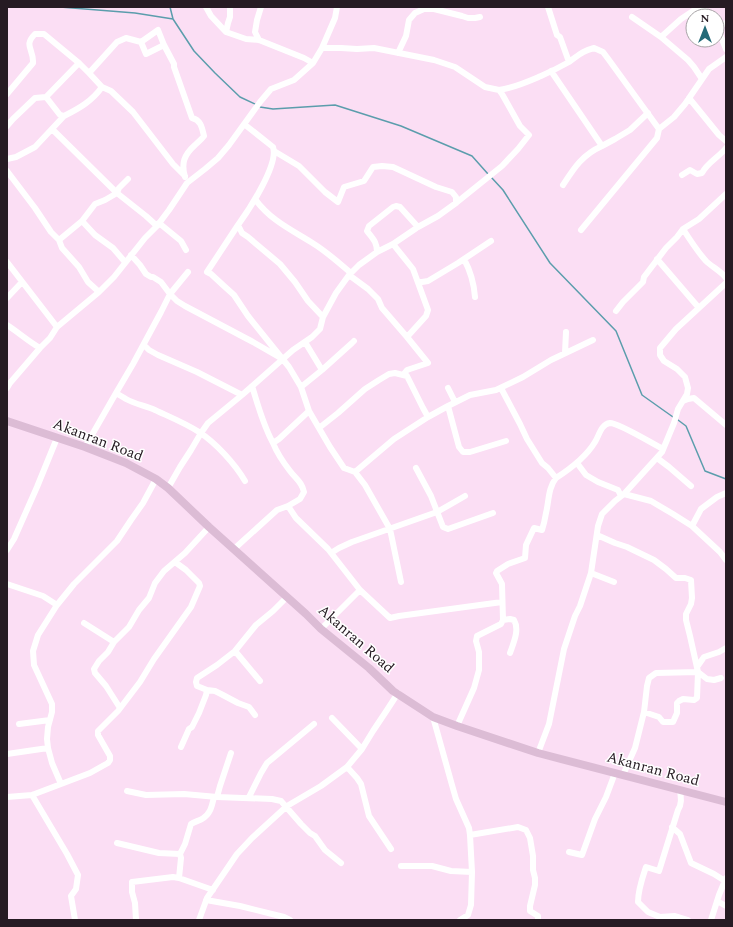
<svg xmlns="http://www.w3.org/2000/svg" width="733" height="927" font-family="Spectral,serif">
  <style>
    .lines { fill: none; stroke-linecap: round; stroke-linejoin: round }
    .stream { stroke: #5b9dac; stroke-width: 1.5 }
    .minor { stroke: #fff; stroke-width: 6 }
    .major { stroke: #dcbcd5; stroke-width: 8 }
    .labels { text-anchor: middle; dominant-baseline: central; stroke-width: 3; stroke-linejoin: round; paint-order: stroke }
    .street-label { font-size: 15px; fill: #261b23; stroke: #fff }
  </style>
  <rect width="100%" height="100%" fill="#fbdef4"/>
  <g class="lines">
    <path class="stream" d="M60,7l75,6 38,6
      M170,7l3,12 21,32 21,22 25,24 17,8
      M260,107l13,2 62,-4 66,21 71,30 16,18
      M491,177l12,13 47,73 66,68 26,64 31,22
      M678,420l8,6 19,45 21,8"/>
    <path class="minor" d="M206,7l5,9 15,16 20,7 13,1 45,18 9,5
      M548,7l9,28 3,2 9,25
      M702,7l8,9
      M632,17l29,20 20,-18 18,-12
      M717,27l9,22
      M717,27l9,-4
      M226,32l2,-9 2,-6v-10
      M661,37l27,23 6,7 8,12
      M259,40l-4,-8 2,-12 4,-13
      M141,42l17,-12 6,15 10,19v3l18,51c9,2 10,10 12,18 -3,4 -6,6 -9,9 -11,10 -14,18 -10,32
      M398,53l8,-17 3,-16 6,-7 9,-4h10l28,7 6,2h7l5,-1
      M551,71l51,75 13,-7 15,-9 18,-17
      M89,73l28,-31 9,-4 15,4 5,12 18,-9
      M499,90c15,-2 28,-8 42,-14 9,-4 19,-9 28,-14 10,-7 13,-11 25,-14l9,4 6,8 50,69
      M7,94l26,-31c1,-14 -10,-17 2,-29h9l35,29 10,10 13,14 9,4 22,21 40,52 12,12
      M46,97l33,-34
      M689,98l30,37 7,6
      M64,116c16,-8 28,-15 38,-29
      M244,124l29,23c6,17 -24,63 -35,78l4,8 6,4 32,27 15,18 13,19 15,16
      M7,126l6,-7 22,-21 11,-1 14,18 4,1 -29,31 -19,10 -9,2
      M52,129l65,64 29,23 11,10
      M274,151l25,15 26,26 13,10 6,-15 20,-6 9,-14 9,-1 11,1 43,20 16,5 4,5v6
      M7,171l28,37 16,24 8,8 3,8 17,19 9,15 11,10
      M682,175l8,-5 7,4 5,-1c5,-10 17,-16 24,-25
      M563,185c11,-17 19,-30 39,-39
      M255,199c16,22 37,31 59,45 13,8 25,19 37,29
      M82,221l13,14 18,13 12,14
      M159,223l22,18 5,9
      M238,225l-31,47 4,2 13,12 10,9 14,21 41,51 12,20 8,24 21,36 14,21 11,4 10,13 25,44 11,53
      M683,229c7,11 14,22 23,32 6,6 15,10 20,17
      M581,230l76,-92 2,-9 15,-12 11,-13 24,-35 17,-12
      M59,240l23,-19 13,-17 10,-4 12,-7 2,-5 9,-9
      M393,244l20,25 15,41 -2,6 -19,21 21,26 -21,7 -4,5
      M377,252c0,-10 -4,-13 -10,-21l2,-5 24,-19 3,-1 4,1 18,20
      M131,255l9,10 6,9 5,3h2l8,5 9,12 7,7 8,5 68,36 26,15
      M464,259c7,13 10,24 11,38
      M657,259l42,49
      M7,262l50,65
      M349,275l19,14 10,10 4,9 25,29
      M418,282h4l6,-1 30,-18 33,-22
      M7,298l15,-16
      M616,311l7,-9 20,-20 1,-5 22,-29 11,-11 6,-8 16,-10 27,-25
      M7,325c11,7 21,16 33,23
      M305,342l17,28
      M144,345l5,5 9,5 39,17 45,23
      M565,353l1,-21
      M252,386c6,19 11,39 21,57
      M301,387l21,-17 30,-27 2,-2
      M7,388l3,-5 30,-35 10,-10 7,-11 42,-35 15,-15 31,-39 12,-12 12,-16 18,-27 18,-14 13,-11 11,-13 31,-43 11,-13 23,-9 19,-17 9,-15 13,-30 2,-11
      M448,388l7,14
      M501,388l19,36 7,15 15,24 6,5 8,10
      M116,393c3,2 7,4 10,6 9,5 20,7 29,11 15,7 30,13 44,22 17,11 36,32 46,49
      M683,401l5,-2 6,-1 32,27
      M448,406l11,41 4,5h7l36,-11
      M319,428l19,-15 27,-24 14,-9 10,-6 6,-1 12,3 16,32 5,9
      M85,447l31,-54 17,-29 28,-52 9,-18 18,-22
      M657,458l12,9 22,19
      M577,463l9,12 12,7 20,8 3,6
      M416,468l15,28 12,31 5,2 45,-16
      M355,472l39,-33 34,-22 20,-11 22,-11 26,-5 27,-13 28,-17 42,-20
      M168,488l12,-21 11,-17 10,-17 7,-10 34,-28 51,-45 19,-13 8,-8 3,-12 13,-24 13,-18 10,-10 18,-13 16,-8 25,-17 20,-11 18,-13 46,-37 16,-17 11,-14 -9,-9 -18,-32 -3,-4 -14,-3 -30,-20 -21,-7 -60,-12 -17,1 -16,-1h-19
      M624,494l27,7 22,13 19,12 28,26 6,8
      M288,506l8,12 32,31 32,41 30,28 9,-2 103,-14
      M692,526l9,-17 16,-12 9,-4
      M597,535l18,8 12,4 27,13 12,9 10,9h9l6,2 1,18 -1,6 -5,10v6l4,16 8,36 9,7 7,1 7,-2
      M234,549l43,-39 11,-4 12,-7 4,-7c-2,-10 -8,-13 -14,-21 -7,-9 -13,-18 -17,-28l6,-4 30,-28
      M7,550l7,-11 23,-52 20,-49
      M331,553l8,-5 13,-6 85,-30 28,-16
      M591,573l23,9
      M7,584l36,12 14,9
      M503,620l7,-1 4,1c6,10 -1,24 -4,33
      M84,623l30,19
      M321,629l39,-39
      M235,651l25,30
      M697,667l7,-10 15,-5 7,-4
      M207,690l8,1 6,3 17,9 11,4 6,8
      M120,708l-14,-22 -11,-13 -1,-4 5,-8 9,-9 6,-10 15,-15 10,-17 10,-12 6,-15 9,-12 21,-18 24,-26
      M433,717l19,68 4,14 13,29 1,7 2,37 -1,33 -3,10 -8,5
      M332,718l30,31
      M19,724l31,-4
      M457,726l17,-38 5,-18v-18l-3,-11 1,-5 24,-12 2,-4 -1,-36 -6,-11 1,-2 11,-7 17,-6 1,-13 8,-17 8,2c2,-6 3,-11 4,-17 3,-12 2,-25 10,-35 14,-9 30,-21 39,-36 4,-6 6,-18 15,-19 9,0 43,21 53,26
      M181,747l8,-18 3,-2 7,-14 7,-18 1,-5 -10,-4 -1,-4 1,-4 20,-13 18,-14 21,-26 17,-14 14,-14
      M538,753l11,-29 15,-75 11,-33 5,-10 11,-33 7,-47 4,-12 13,-13 9,-7 38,-42 12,-29 4,-14 9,-15 1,-6 -3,-11 -8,-8 -13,-8 -4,-6v-7l16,-19 50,-46
      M7,754l41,-6
      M347,767l10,11 4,6 8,32 22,33
      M623,775l12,-27 9,-36 3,-26 2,-8 7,-5 42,-1 -1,26 -3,2 -11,-1 -4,2 -2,2v10l-4,9h-10l-4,-5 -15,-5
      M61,784l29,-11 18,-10 2,-3v-4l-12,-21v-4l20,-20 22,-29 14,-23 37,-52 9,-21 -1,-3 -13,-13 -11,-8
      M680,790c1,8 2,14 -2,20l-19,61 -13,-4c-4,12 -8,23 -8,35l10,10 12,5 15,-1 13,4
      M127,791l19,4 38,-1 33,3 55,2 9,2 20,23 9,9 5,3 10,14 16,13
      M32,795l35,59 11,21 -2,14 -5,7 4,24
      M7,797l25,-2 29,-11 -9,-21 -4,-15 -1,-9 1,-12 4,-15v-8l-18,-39 -1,-14 5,-16 19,-30 17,-21 43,-43 14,-21 12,-17 13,-24
      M217,797l3,-11 11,-33
      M249,797l12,-24 6,-10 47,-39
      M672,827l8,7 11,29 23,11 11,7
      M470,835l48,-8 8,3 4,8 3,18v14l2,8v7l-5,21v5l8,5v4
      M117,843l42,10 21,1 1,4 -2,20
      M569,852l13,3 13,-36 11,-22 9,-24
      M180,854l5,-10 6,-20c3,-2 7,-3 11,-5 9,-5 10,-14 12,-22
      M401,866h31l19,5 21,1
      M206,900l34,6 44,11 6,3
      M717,901l9,5
      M136,920l-1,-17 -3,-11v-10l41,-5 6,1 34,12
      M199,920l8,-22 30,-44 15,-16 35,-32 34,-20 26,-19 15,-18 11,-18 14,-21 11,-17
      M711,920l8,-25 7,-17"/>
    <path class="major" d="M7,421l78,26 41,16 30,16 12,9 41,39 97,87 15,15 48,39 24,23 40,26 24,9 81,27 188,49"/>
  </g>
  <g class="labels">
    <g class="street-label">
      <text transform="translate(98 440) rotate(21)">Akanran Road</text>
      <text transform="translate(356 639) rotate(41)">Akanran Road</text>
      <text transform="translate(653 769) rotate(15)">Akanran Road</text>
    </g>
  </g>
  <rect width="733" height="927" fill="none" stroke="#261b23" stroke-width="16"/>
  <g transform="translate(705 28)"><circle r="19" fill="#ffffff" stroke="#a8a4a7"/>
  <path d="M0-3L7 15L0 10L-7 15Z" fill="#236a78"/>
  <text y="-6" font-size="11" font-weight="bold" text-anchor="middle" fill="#261b23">N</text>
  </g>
</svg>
